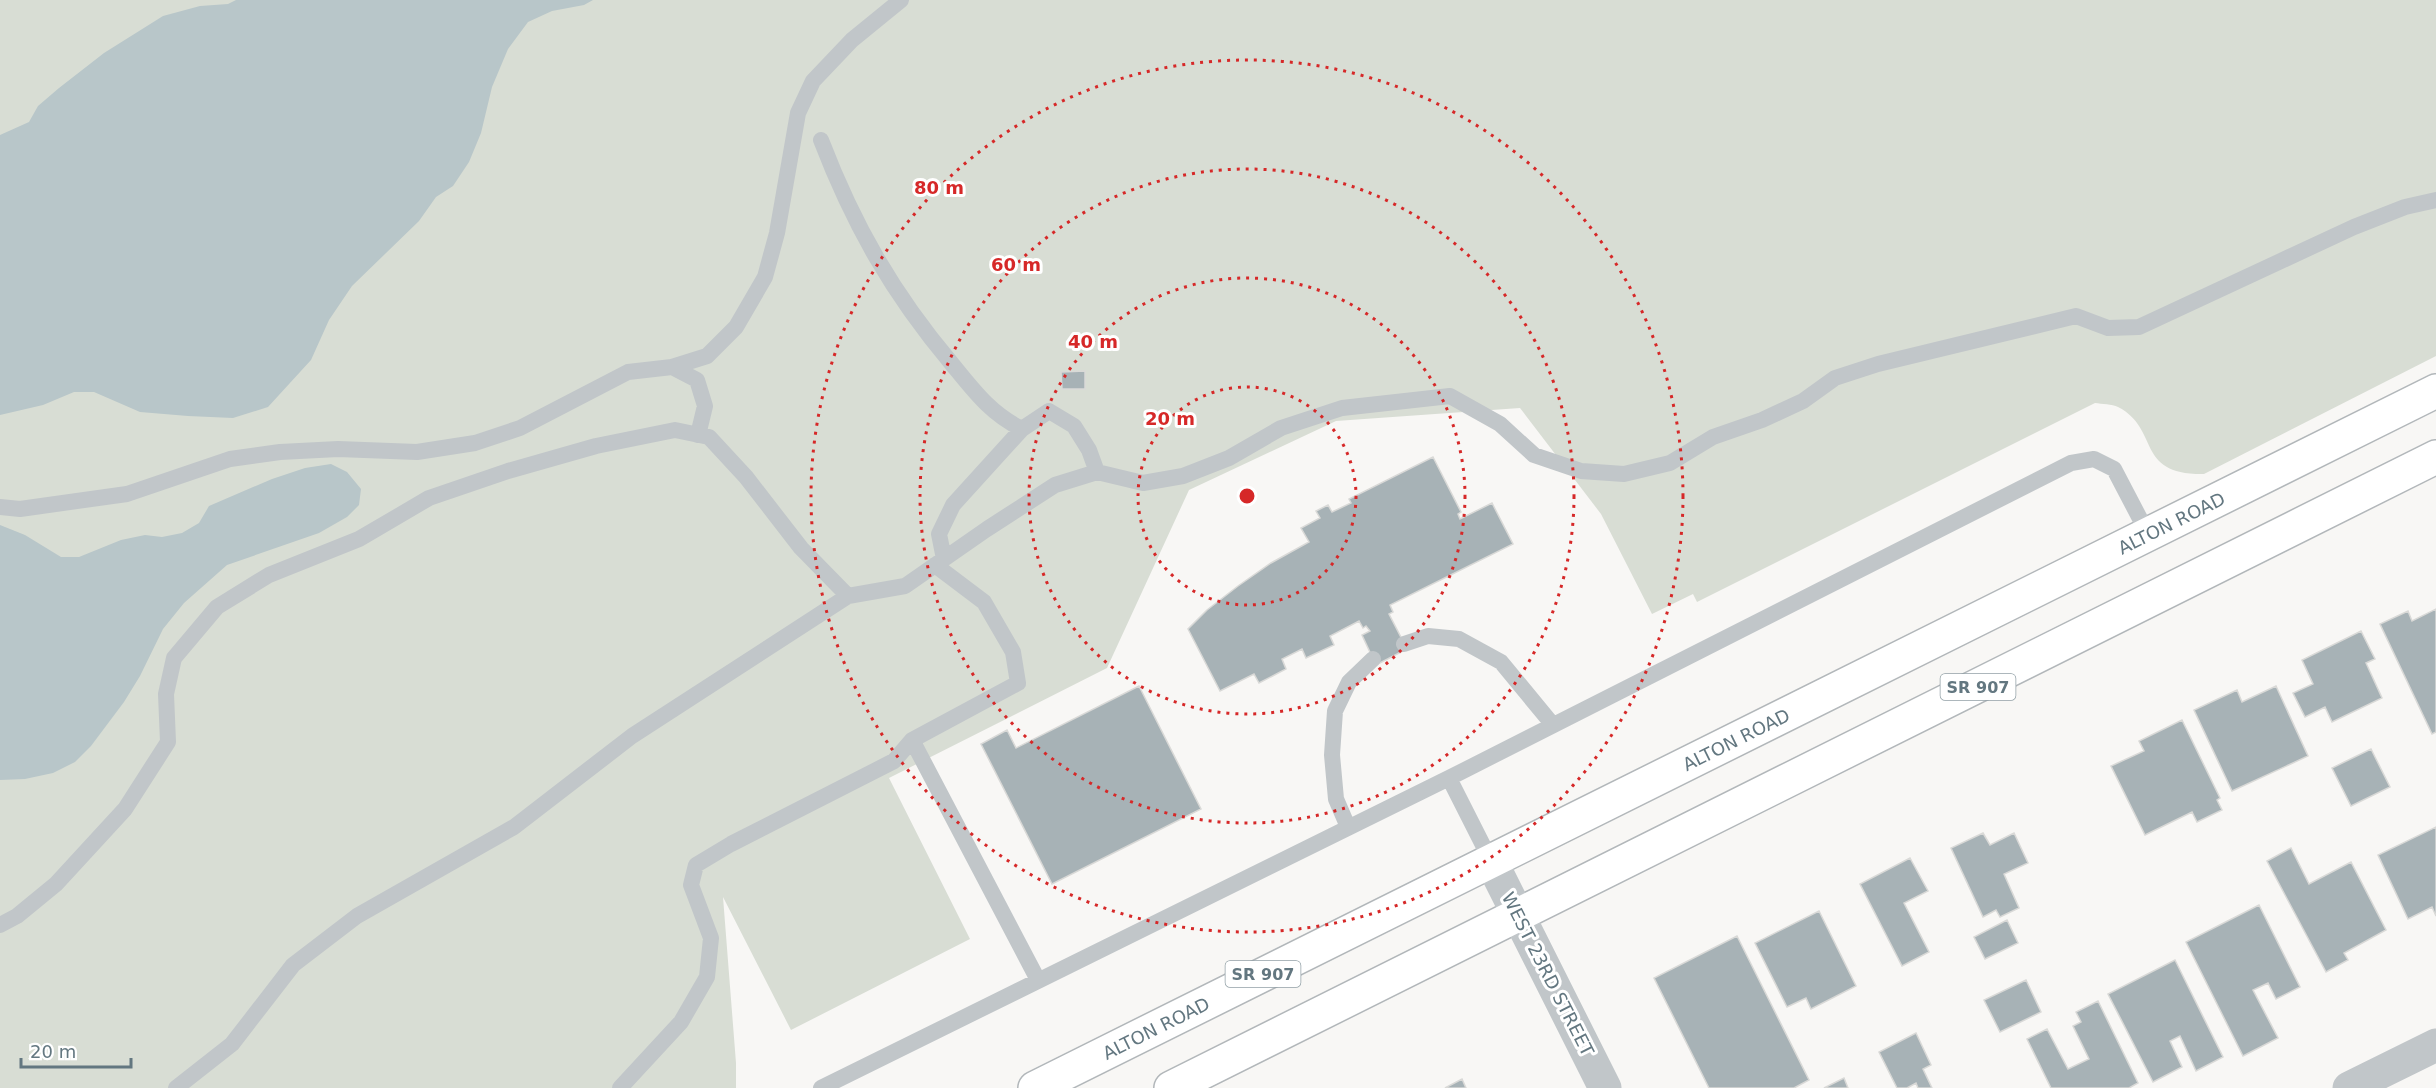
<svg xmlns="http://www.w3.org/2000/svg" width="2436" height="1088" font-family="'DejaVu Sans',sans-serif">
  <style>
    .green { fill: #d8ddd4 }
    .water { fill: #b8c6c9 }
    .building { fill: #a7b2b6; stroke: #d9d9d7; stroke-width: 1.5 }
    .lines { fill: none; stroke-linecap: round; stroke-linejoin: round }
    .trunk-casing { stroke: #b2b7ba; stroke-width: 36 }
    .service { stroke: #c1c6c9; stroke-width: 16 }
    .minor { stroke: #c1c6c9; stroke-width: 33 }
    .trunk { stroke: #fff; stroke-width: 33 }
    .ring { fill: none; stroke: #d62828; stroke-width: 3; stroke-dasharray: 3 6 }
    .labels { text-anchor: middle; dominant-baseline: central; stroke-width: 6; stroke-linejoin: round; paint-order: stroke }
    .shield { fill: #fff; stroke: #92a0a6; stroke-width: 1.5 }
    .shield-label { font-size: 16px; font-weight: bold; fill: #637780 }
    .street-label { font-size: 18px; fill: #637780; stroke: #fff }
    .centre { fill: #d62828; stroke: #fff; stroke-width: 3 }
    .ring-label { font-size: 18px; text-anchor: middle; font-weight: bold; fill: #d62828; stroke: #fff; stroke-width: 6; stroke-linejoin: round; paint-order: stroke }
  </style>
  <rect width="100%" height="100%" fill="#f8f7f5"/>
  <path class="green" d="M0,0h2436v356l-232,118c-70,1 -43,-45 -86,-67 -6,-3 -16,-3 -23,-4l-398,199 -4,-8 -41,20 -51,-100 -81,-106 -184,13 -147,69 -82,178 -218,110 81,161 -179,91 -68,-133 13,166v25h-736z"/>
  <path class="water" d="M236,0h357l-9,5 -32,6 -24,11 -20,27 -16,38 -11,46 -12,29 -16,24 -17,11 -17,24 -67,65 -23,34 -18,40 -43,47 -35,11 -45,-2 -48,-4 -46,-20h-20l-31,13 -43,10v-280l29,-13 9,-16 21,-18 45,-35 59,-37 37,-10 28,-2z
    M331,464l16,8 14,17 -2,16 -12,12 -28,16 -92,32 -43,38 -21,26 -23,47 -16,26 -33,44 -16,16 -22,11 -28,6 -25,1v-255l25,10 36,22h18l42,-17 24,-5 17,2 20,-4 17,-10 10,-17 63,-27 33,-11z"/>
  <path class="building" d="M1085,371v18h-23l-1,-17z
    M1433,457l28,55 -3,2 2,5 32,-16 21,41 -123,61 3,7 -4,2 18,35 -31,16 -14,-30 8,-4 -4,-5 -3,2 -4,-7 -29,15 4,9 -28,13 -4,-9 -20,10 4,10 -27,14 -5,-9 -34,17 -32,-62 19,-19 31,-24 33,-23 38,-21 -8,-14 19,-10 -4,-7 12,-6 4,7 19,-9 -2,-4z
    M2436,609v123l-4,2 -52,-110 28,-13 4,10z
    M2361,631l14,28 -9,4 16,35 -50,24 -7,-15 -20,10 -12,-24 20,-9 -11,-24z
    M1139,686l62,123 -149,75 -71,-140 26,-14 9,18z
    M2276,686l32,70 -76,35 -38,-81 43,-20 5,12z
    M2182,720l38,78 -3,2 5,10 -25,12 -5,-10 -47,23 -34,-69 33,-15 -5,-10z
    M2371,749l19,38 -39,19 -19,-38z
    M2436,827v89l-4,-9 -24,12 -30,-64z
    M1983,833l7,12 24,-12 14,30 -24,11 15,34 -19,9 -4,-7 -13,7 -32,-69z
    M2291,848l18,36 42,-22 35,68 -42,23 4,7 -22,12 -59,-111z
    M1910,858l18,33 -24,12 25,49 -27,14 -42,-82z
    M2259,905l41,82 -24,12 -8,-16 -15,7 25,48 -35,18 -57,-114z
    M1819,911l37,75 -45,23 -5,-11 -19,9 -32,-64z
    M2007,920l11,23 -33,16 -11,-22z
    M1737,936l72,144 -15,8h-85l-55,-110z
    M2175,960l48,97 -27,14 -16,-35 -10,5 12,26 -29,15 -45,-88z
    M2026,980l15,32 -41,20 -16,-32z
    M2098,1001l40,82 -9,5h-78l-24,-49 20,-10 21,40 21,-10 -16,-33 8,-4 -5,-10z
    M1916,1033l15,32 -8,4 9,19h-14l-2,-5 -9,5h-10l-18,-36z
    M1844,1078l4,10h-24z
    M1462,1079l4,9h-21z"/>
  <g class="lines">
    <defs>
      <g id="trunk">
        <path id="s1" d="M1035,1088l1401,-697"/>
        <path d="M1171,1088l1265,-631"/>
      </g>
    </defs>
    <use href="#trunk" class="trunk-casing"/>
    <path class="service" d="M821,140c33,86 72,154 131,224 22,27 39,50 70,65
      M672,367l35,-11 29,-29 29,-50 12,-44 21,-120 15,-32 39,-41 49,-40
      M0,507l20,2 107,-15 103,-35 50,-7 58,-3 79,3 58,-9 45,-15 108,-56 44,-5 25,13 8,26 -7,29
      M944,559l-5,-25 14,-29 69,-76 27,-18 25,15 15,24 8,22
      M1404,644l24,-8 31,3 42,23 52,63
      M912,740l126,240
      M1449,778l42,83
      M1348,827l-12,-28 -4,-44 3,-44 14,-29 24,-23
      M0,925l17,-9 39,-32 69,-75 43,-67 -2,-48 8,-36 43,-51 52,-32 90,-36 70,-41 79,-27 88,-25 79,-16 34,7 37,40 55,71 47,48
      M176,1088l56,-44 61,-79 64,-49 157,-89 118,-91 216,-140 57,-10 82,-57 68,-44 42,-13 46,11 40,-7 46,-18 52,-30 61,-20 108,-12 50,28 34,31 47,16 43,3 46,-11 43,-26 49,-17 41,-19 32,-23 43,-14 198,-48 32,12 31,-1 215,-100 51,-20 31,-7
      M620,1088l61,-66 26,-45 4,-39 -20,-53 5,-20 35,-21 163,-83 18,-21 106,-57 -5,-31 -29,-50 -49,-37
      M821,1088l628,-310 622,-315 23,-4 20,10 34,65"/>
    <path class="minor" d="M1491,861l114,227
      M2349,1088l87,-43"/>
    <use href="#trunk" class="trunk"/>
  </g>
  <g class="ring">
    <circle cx="1247" cy="496" r="109"/>
    <circle cx="1247" cy="496" r="218"/>
    <circle cx="1247" cy="496" r="327"/>
    <circle cx="1247" cy="496" r="436"/>
  </g>
  <g class="labels">
    <g class="shield">
      <rect x="1940.5" y="674" width="75" height="26" rx="4.5"/>
      <rect x="1225.5" y="961" width="75" height="26" rx="4.5"/>
    </g>
    <g class="shield-label">
      <text x="1978" y="687">SR 907</text>
      <text x="1263" y="974">SR 907</text>
    </g>
    <g class="street-label">
      <text stroke="none"><textPath href="#s1" startOffset="1269">ALTON ROAD</textPath></text>
      <text stroke="none"><textPath href="#s1" startOffset="783">ALTON ROAD</textPath></text>
      <text transform="translate(1548 974) rotate(63)">WEST 23RD STREET</text>
      <text stroke="none"><textPath href="#s1" startOffset="135">ALTON ROAD</textPath></text>
    </g>
  </g>
  <circle cx="1247" cy="496" r="9" class="centre"/>
  <g class="ring-label">
    <text x="939" y="194">80 m</text>
    <text x="1016" y="271">60 m</text>
    <text x="1093" y="348">40 m</text>
    <text x="1170" y="425">20 m</text>
  </g>
  <path d="M21 1058v9h110v-9" fill="none" stroke="#637780" stroke-width="3"/>
  <text x="30" y="1058" font-size="18" fill="#637780" stroke="#ffffff" stroke-width="4.5" paint-order="stroke">20 m</text>
</svg>
